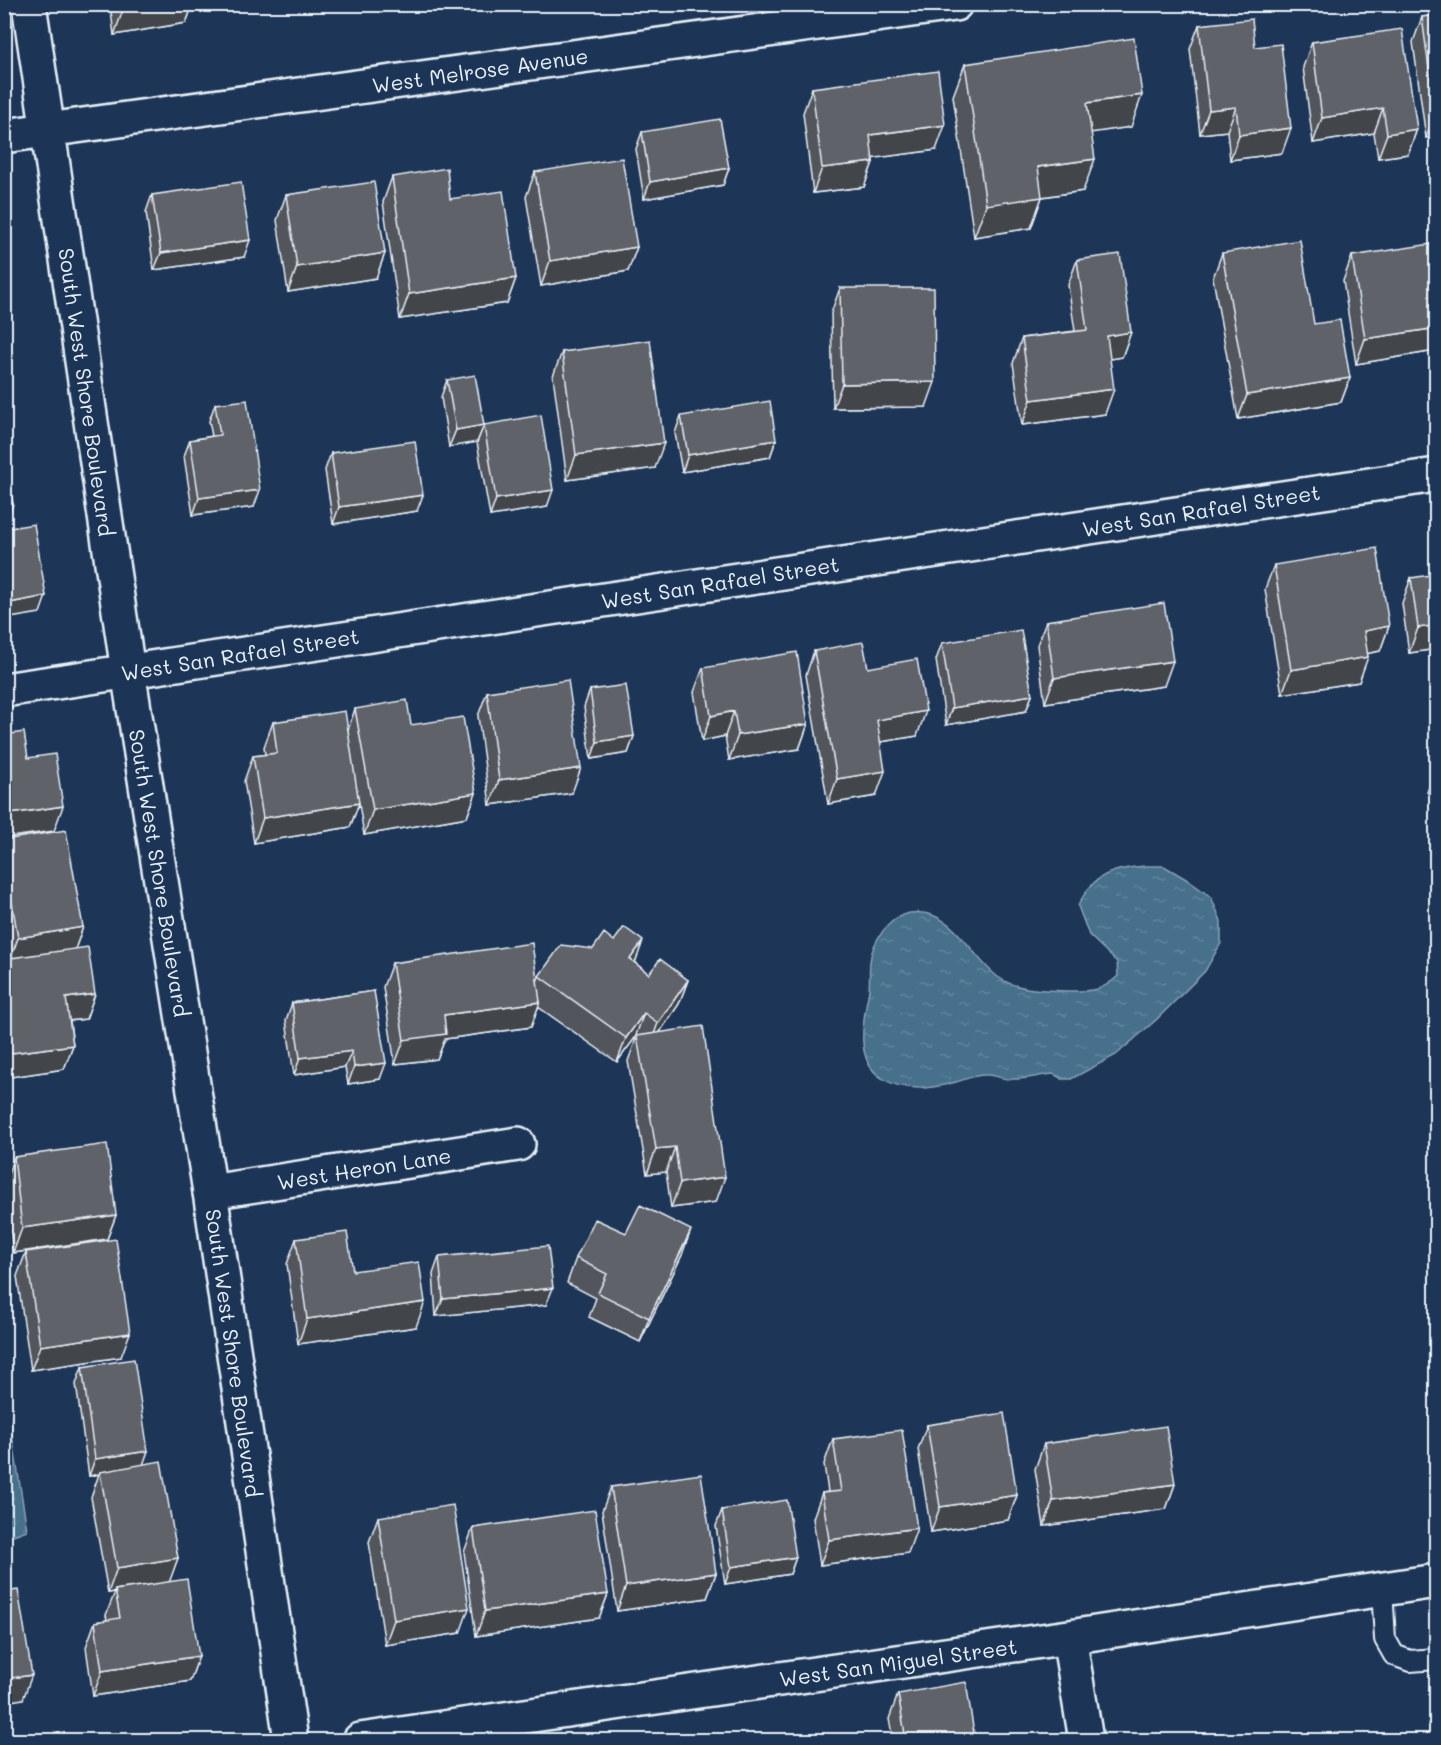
<svg xmlns="http://www.w3.org/2000/svg" width="1441" height="1745" font-family="Mali,sans-serif">
  <style>
    .water { fill: url(#water-ripples); stroke: #87a4b8; stroke-width: 1.5 }
    .lines { fill: none; stroke-linecap: round; stroke-linejoin: round }
    .lane-casing { stroke: #e8f1f8; stroke-width: 24 }
    .street-casing { stroke: #e8f1f8; stroke-width: 38 }
    .secondary-casing { stroke: #e8f1f8; stroke-width: 38 }
    .lane { stroke: #1d3557; stroke-width: 20 }
    .street { stroke: #1d3557; stroke-width: 33 }
    .secondary { stroke: #1d3557; stroke-width: 33 }
    .wall { fill: #53545b; stroke: #e8f1f8; stroke-width: 1.5 }
    .shaded-wall { fill: #43454a; stroke: #e8f1f8; stroke-width: 1.5 }
    .building { fill: #60626a; stroke: #e8f1f8; stroke-width: 1.5 }
    .labels { text-anchor: middle; dominant-baseline: central; stroke-width: 4.5; stroke-linejoin: round; paint-order: stroke }
    .street-label { font-size: 21px; fill: #e8f1f8; stroke: #1d3557 }
  </style>
  <defs>
    <pattern id="water-ripples" width="26" height="14" patternUnits="userSpaceOnUse" patternTransform="scale(1.5)"><rect width="26" height="14" fill="#46708d"/><path d="M2 4q2-2 4 0t4 0M15 11q2-2 4 0t4 0" fill="none" stroke="#61859e"/></pattern>
  </defs>
  <rect width="100%" height="100%" fill="#1d3557"/>
  <filter id="ink" filterUnits="userSpaceOnUse"><feTurbulence type="fractalNoise" baseFrequency=".0167" numOctaves="2"/><feDisplacementMap in="SourceGraphic" scale="12" xChannelSelector="R" yChannelSelector="G"/><feConvolveMatrix kernelMatrix="1 2 1 2 8 2 1 2 1" color-interpolation-filters="sRGB"/></filter>
  <g filter="url(#ink)">
    <path class="water" d="M1145,866h19l22,13 25,18 10,24v22l-16,28 -49,49 -40,35 -45,24h-9l-8,-5c-15,1 -29,6 -45,5 -7,0 -14,-4 -22,-4 -11,-1 -20,4 -31,7 -24,7 -52,11 -74,-4 -29,-18 -18,-61 -13,-88 1,-9 0,-19 1,-28 2,-20 19,-46 40,-49 44,-6 60,44 88,64 19,14 49,13 71,14 22,0 32,1 49,-15l-1,-14 -28,-27 -11,-29c15,-32 34,-37 67,-40z
      M4,1384l23,146 -22,8h-1z"/>
    <g class="lines">
      <defs>
        <path id="lane" d="M1382,1589l3,50 9,16 16,6 26,-2"/>
        <path id="street" d="M4,136l951,-132
          M4,690l1432,-215
          M210,1192l308,-48
          M1069,1637l17,103
          M360,1740l709,-103 367,-56"/>
        <path id="secondary" d="M29,4l99,667 82,521 81,548"/>
      </defs>
      <use href="#lane" class="lane-casing"/>
      <use href="#street" class="street-casing"/>
      <use href="#secondary" class="secondary-casing"/>
      <use href="#lane" class="lane"/>
      <use href="#street" class="street"/>
      <use href="#secondary" class="secondary"/>
    </g>
    <path class="wall" d="M110,4h83l-7,19 -72,12z
      M1437,15v122l-11,1 -13,-96 9,-25z
      M1199,25l83,128 -52,7 -3,-29 -27,3 -10,-85z
      M1312,42l105,87 -9,25 -30,4 -4,-25 -61,10 -10,-76z
      M965,64l166,63 -40,5 -8,59 -41,6 -11,31 -57,9 -21,-141z
      M812,88l124,62 -63,8v4l-9,25 -51,6 -10,-80z
      M642,132l87,36 -6,17 -79,14 -8,-50z
      M535,172l102,75 -9,24 -87,15 -15,-89z
      M392,177l58,22 66,79 -9,25 -107,16 -17,-117z
      M152,195l92,62 -90,13 -8,-58z
      M286,195l99,58 -9,25 -88,14 -11,-72z
      M1222,253l92,71 36,54 -9,24 -103,17 -25,-141z
      M1352,256l85,21v70l-2,4 -79,13 -13,-83z
      M1077,260l54,72 -9,25 -12,2 -5,55 -83,11 -9,-62 9,-25 53,-7 -7,-46z
      M840,288l86,119 -93,1 -2,-95z
      M562,352l93,116 -88,12 -14,-104z
      M447,380l30,62 -28,5 -8,-50z
      M215,404l39,103 -61,8 -9,-59 6,-16 22,-4 -3,-15z
      M681,416l95,24 -6,17 -88,15 -7,-39z
      M484,425l63,82 -57,9 -13,-74z
      M331,453l86,58 -84,13 -8,-54z
      M1274,565l115,61 -9,25 -12,2 -9,29 -77,12 -17,-105z
      M1411,578l26,71 -28,4 -7,-50z
      M1046,621l118,65 -119,17 -8,-58z
      M942,643l90,52 -6,16 -80,14 -10,-65z
      M814,651l54,17 49,68 -37,6 -4,54 -48,8 -22,-129z
      M703,668l105,56 -9,25 -70,11 -4,-24 -23,5 -8,-49z
      M590,690l44,46 -6,17 -37,6 -7,-52z
      M487,692l85,101 -82,12 -12,-89z
      M355,709l56,16 65,68 -9,24 -103,18 -5,-31 -9,23 -96,16 -10,-62 9,-25 12,-1 -1,-8 9,-25 75,8z
      M4,735l24,23 26,73 -50,7z
      M1437,773v30l-10,-11 7,-17z
      M4,840l79,87 -8,22 20,45 -9,25 -16,2 3,24 -9,24 -60,9v-119l5,-1 -5,-25z
      M1437,893v21l-6,-6z
      M392,963l145,19 2,-6 96,-13 14,11 39,6 -9,24 -20,29 57,169 -45,6 -5,-36 -19,2 -19,-113 8,-22 -1,-1 -18,24 -79,-55 -7,20 -86,12 -8,20 -42,5 -12,-77z
      M374,991l6,88 -32,5 -3,-17 -51,8 -8,-55 6,-17z
      M14,1157l102,58 -9,24 -94,14 -8,-71z
      M626,1233l56,22 -42,87 -51,-25 7,-19 -29,-15 9,-25z
      M296,1239l57,32 63,56 -118,17 -11,-80z
      M26,1252l95,105 -90,13 -14,-94z
      M439,1257l107,48 -110,11 -3,-42z
      M82,1367l61,97 35,94 -9,23 30,75 -9,25 -97,15 -7,-49 9,-25 12,-2 -1,-5 9,-23 -7,1 -17,-96 8,-23 -10,2 -13,-92z
      M927,1425l90,70 -9,25 -77,12 -13,-83z
      M833,1439l75,114 -88,12 -7,-47 9,-25 6,-1 -4,-28z
      M1044,1444l131,40 -9,25 -122,17 -9,-57z
      M611,1487l105,86 -9,25 -90,13 -15,-100z
      M722,1510l74,47 -6,17 -65,10 -9,-58z
      M378,1517l82,116 -75,12 -16,-103z
      M473,1528l135,66 -9,24 -123,18 -12,-84z
      M898,1694l77,46h-82l-4,-21z"/>
    <path class="shaded-wall" d="M157,4h36l-7,19 -72,12 9,-25z
      M1142,95l-11,32 -55,8 11,-32z
      M1236,107l-9,24 -27,3 9,-24z
      M1383,108l-9,25 -61,10 9,-25z
      M1435,113h2v24l-11,1z
      M945,125l-9,25 -75,10 9,-25z
      M1291,128l-9,25 -52,7 9,-25z
      M1417,129l-9,25 -30,4 9,-24z
      M1095,159l-12,32 -41,6 -11,31 -57,9 12,-32 52,-38z
      M873,162l-9,25 -51,6 9,-25z
      M729,168l-6,17 -79,14 6,-17z
      M250,240l-6,17 -90,13 7,-17z
      M637,247l-9,24 -87,15 9,-25z
      M385,253l-9,25 -88,14 9,-25z
      M516,278l-9,25 -107,16 9,-25z
      M1437,328v19l-2,4 -79,13 9,-25z
      M1131,332l-9,25 -24,4 9,-25z
      M1350,378l-9,24 -103,17 9,-24z
      M935,382l-9,25 -93,1 9,-24z
      M1114,389l-9,25 -83,11 9,-25z
      M484,425l-7,17 -28,5 7,-17z
      M776,440l-6,17 -88,15 6,-17z
      M664,443l-9,25 -88,12 9,-25z
      M260,490l-6,17 -61,8 6,-17z
      M553,490l-6,17 -57,9 6,-17z
      M423,495l-6,16 -84,13 6,-17z
      M13,504l-6,17h-3v-15z
      M46,596l-6,17 -36,6v-15z
      M1437,625v24l-28,4 9,-25z
      M1389,626l-9,25 -25,5 9,-25z
      M1368,657l-9,25 -77,12 9,-24z
      M1173,661l-9,25 -119,17 9,-25z
      M1032,695l-6,16 -80,14 6,-17z
      M734,711l-9,25 -23,5 9,-25z
      M926,711l-9,25 -49,8 9,-24z
      M808,724l-9,25 -70,11 9,-25z
      M634,736l-6,17 -37,6 6,-17z
      M581,768l-9,25 -82,12 9,-25z
      M885,771l-9,25 -48,8 9,-25z
      M476,793l-9,24 -103,18 9,-25z
      M359,803l-9,24 -96,16 9,-25z
      M63,806l-9,25 -50,7v-10l6,-14z
      M83,927l-9,25 -65,11 9,-25z
      M643,941l-9,25 -4,-7z
      M688,980l-9,24 -30,44 9,-25z
      M95,994l-9,25 -29,3 9,-24z
      M540,1002l-9,25 -86,12 -8,20 -42,5 9,-24 40,-25z
      M644,1013l-9,25 -18,24 9,-24z
      M73,1045l-9,24 -60,9v-24z
      M352,1051l-7,16 -51,8 6,-17z
      M386,1063l-6,16 -32,5 6,-17z
      M675,1147l-9,25 -19,2 9,-25z
      M725,1177l-9,25 -45,6 9,-25z
      M116,1215l-9,24 -94,14 9,-25z
      M691,1230l-9,25 -42,87 9,-24z
      M553,1288l-7,17 -110,11 7,-17z
      M425,1302l-9,25 -118,17 9,-25z
      M130,1333l-9,24 -90,13 9,-24z
      M148,1451l-6,17 -42,4 -1,2 -10,2 6,-17z
      M1175,1484l-9,25 -122,17 9,-25z
      M1017,1495l-9,25 -77,12 9,-25z
      M917,1528l-9,25 -88,12 9,-25z
      M796,1557l-6,17 -65,10 6,-17z
      M178,1558l-9,25 -54,7v2l-7,1 9,-25z
      M716,1573l-9,25 -90,13 9,-25z
      M608,1594l-9,24 -123,18 9,-25z
      M469,1608l-9,25 -75,12 9,-25z
      M199,1656l-9,25 -97,15 9,-25z
      M32,1675l-9,24 -19,3v-23z"/>
    <path class="building" d="M123,4h34l-34,6z
      M1437,15v98h-2l-13,-96z
      M1252,19l3,28 26,-3 10,84 -52,7 -3,-28 -27,3 -10,-85z
      M1402,29l15,100 -30,5 -4,-26 -61,10 -10,-76z
      M1134,38l8,57 -55,8 8,56 -57,8 4,30 -56,8 -21,-141z
      M938,71l7,54 -75,10 3,27 -51,6 -10,-80z
      M720,119l9,49 -79,14 -8,-50z
      M622,158l15,89 -87,14 -15,-89z
      M447,168l3,31 53,-8 13,87 -107,16 -17,-117z
      M241,182l9,58 -89,13 -9,-58z
      M374,182l11,71 -88,14 -11,-72z
      M1300,240l14,84 26,-4 10,58 -103,17 -25,-142z
      M1431,244l6,33v51l-72,11 -13,-83z
      M1120,254l11,78 -24,4 7,53 -83,11 -9,-62 65,-8 -10,-70z
      M840,288h94l1,94 -93,2z
      M650,340l14,103 -88,12 -14,-103z
      M475,375l9,50 -28,5 -9,-50z
      M247,400l13,90 -61,8 -9,-58 30,-5 -5,-31z
      M770,401l6,39 -88,15 -7,-39z
      M541,415l12,75 -57,9 -12,-74z
      M415,441l8,54 -84,12 -8,-54z
      M4,451l9,53 -9,2z
      M34,524l12,72 -42,8v-75z
      M1377,548l12,78 -25,5 4,26 -77,13 -17,-105z
      M1437,574v51l-19,3 -7,-50z
      M1164,603l9,58 -119,17 -8,-57z
      M1021,630l11,65 -80,13 -10,-65z
      M863,642l5,26 49,-9 9,52 -49,9 8,51 -48,8 -23,-128z
      M797,652l11,72 -70,11 -4,-24 -23,5 -8,-48z
      M568,680l13,88 -82,12 -12,-88z
      M626,685l8,51 -37,6 -7,-52z
      M407,700l4,25 52,-8 13,76 -103,17 -18,-101z
      M345,711l14,92 -96,15 -10,-62 24,-3 -4,-31z
      M24,732l4,26 27,-4 8,52 -53,8 -5,-26 -1,1v-54z
      M66,830l17,97 -65,11 -14,-82v-16z
      M624,927l19,14 -13,18 19,15 11,-15 28,21 -30,43 -14,-10 -18,25 -87,-62 22,-31 32,4 11,-16 10,8z
      M532,943l8,59 -96,13 2,19 -42,6 -12,-77z
      M88,947l7,47 -29,4 7,47 -69,9v-47l7,-1 -7,-41v-6z
      M374,991l12,72 -32,4 -2,-16 -52,7 -8,-55z
      M703,1026l22,151 -45,6 -5,-36 -19,2 -19,-113z
      M107,1144l9,71 -94,13 -8,-71z
      M640,1205l51,25 -42,88 -51,-25 9,-19 -31,-16 19,-39 31,14z
      M347,1232l6,39 66,-9 6,40 -118,17 -11,-80z
      M116,1239l14,94 -90,13 -14,-94z
      M548,1246l5,42 -110,11 -4,-42z
      M134,1359l14,92 -53,8 -13,-92z
      M1004,1413l13,82 -77,12 -13,-82z
      M1166,1426l9,58 -122,17 -9,-57z
      M902,1430l15,98 -88,12 -7,-47 19,-2 -8,-52z
      M161,1461l17,97 -61,10 -17,-96z
      M701,1474l15,99 -90,13 -15,-99z
      M787,1500l9,57 -65,10 -9,-57z
      M453,1505l16,103 -75,12 -16,-103z
      M595,1510l13,84 -123,17 -12,-83z
      M187,1579l12,77 -97,15 -7,-49 25,-4 -5,-28z
      M18,1590l14,85 -28,4v-87z
      M966,1682l9,58h-69l-8,-46z"/>
  </g>
  <g class="labels">
    <g class="street-label">
      <text transform="translate(480 70) rotate(-8)">West Melrose Avenue</text>
      <text transform="translate(87 392) rotate(82)">South West Shore Boulevard</text>
      <text transform="translate(1201 510) rotate(-9)">West San Rafael Street</text>
      <text transform="translate(720 582) rotate(-9)">West San Rafael Street</text>
      <text transform="translate(240 654) rotate(-9)">West San Rafael Street</text>
      <text transform="translate(160 873) rotate(81)">South West Shore Boulevard</text>
      <text transform="translate(364 1168) rotate(-9)">West Heron Lane</text>
      <text transform="translate(234 1353) rotate(82)">South West Shore Boulevard</text>
      <text transform="translate(898 1662) rotate(-8)">West San Miguel Street</text>
    </g>
  </g>
  <rect width="1441" height="1745" fill="none" stroke="#1d3557" stroke-width="24"/>
  <rect x="12" y="12" width="1417" height="1721" fill="none" stroke="#e8f1f8" stroke-width="2" filter="url(#ink)"/>
</svg>
